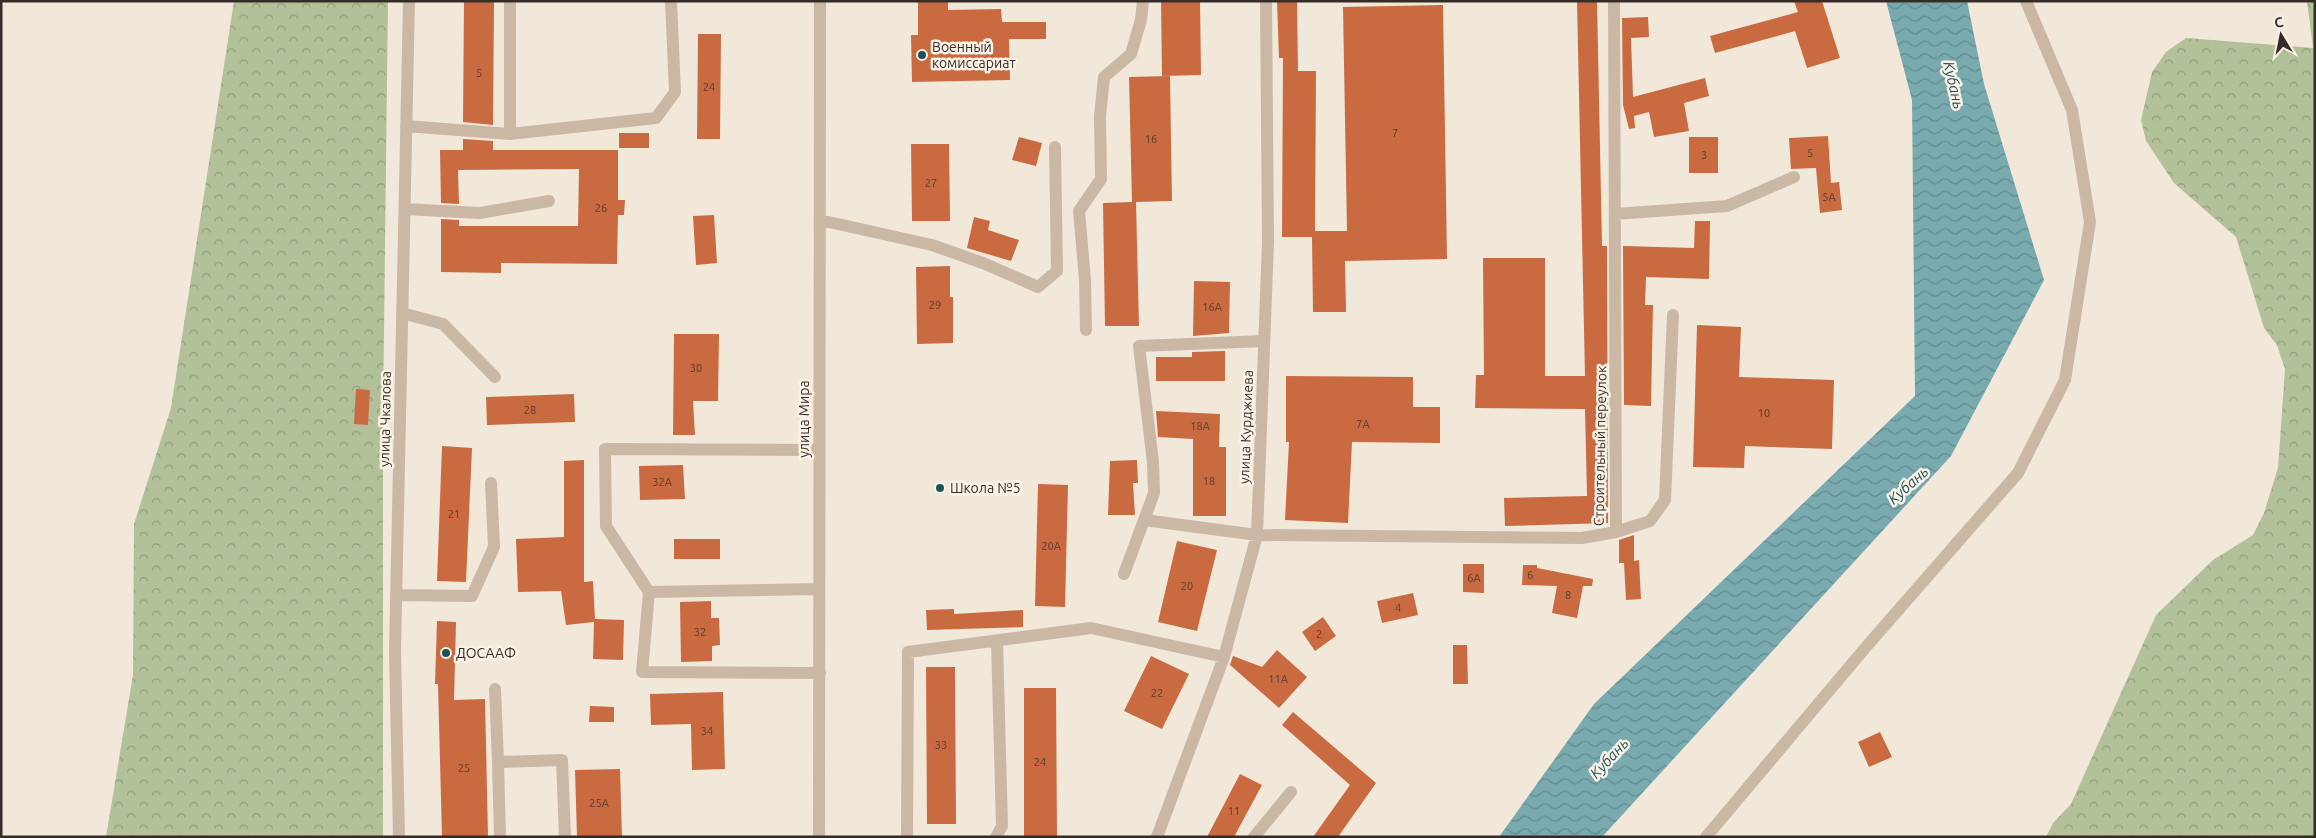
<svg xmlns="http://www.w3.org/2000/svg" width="2316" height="838" font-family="Ubuntu,sans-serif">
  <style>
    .forest { fill: url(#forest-crowns) }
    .water { fill: url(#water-waves) }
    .building { fill: #c96a41 }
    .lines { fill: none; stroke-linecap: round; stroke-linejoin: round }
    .minor { stroke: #cab8a5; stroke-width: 12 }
    .poi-dot { fill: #1b5159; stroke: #faf2e6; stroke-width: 2 }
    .labels { text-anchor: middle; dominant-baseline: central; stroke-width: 5; stroke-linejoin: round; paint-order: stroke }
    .number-label { font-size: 11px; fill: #5b3c2e }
    .poi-label { font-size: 14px; fill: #362c27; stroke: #faf2e6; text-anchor: start }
    .street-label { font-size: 14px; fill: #362c27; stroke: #faf2e6 }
    .water-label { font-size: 15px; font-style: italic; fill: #1b5159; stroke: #faf2e6 }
  </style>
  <defs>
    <pattern id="forest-crowns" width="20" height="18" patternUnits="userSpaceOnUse" patternTransform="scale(1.25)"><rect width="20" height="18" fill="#b2c199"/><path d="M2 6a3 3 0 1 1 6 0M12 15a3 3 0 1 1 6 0" fill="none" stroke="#929d7d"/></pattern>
    <pattern id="water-waves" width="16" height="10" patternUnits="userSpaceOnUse" patternTransform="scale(1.25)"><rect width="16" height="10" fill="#78aab0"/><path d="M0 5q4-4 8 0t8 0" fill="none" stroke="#638b8f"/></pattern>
  </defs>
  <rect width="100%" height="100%" fill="#f2e8da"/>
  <path class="forest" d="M234,1h154l-5,413v423h-277l27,-162 1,-151 37,-116z
    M2307,1h8v836h-269l7,-14 18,-19 85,-189 57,-55 40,-25 11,-22 14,-45 7,-99 -8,-24 -13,-17 -28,-91 -62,-54 -28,-42 -5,-21 11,-48 14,-20 20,-14 127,10z"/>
  <path class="water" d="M1886,1h81l17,83 60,196 -93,176 -349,381h-103l95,-133 321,-308 -3,-296z"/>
  <path class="building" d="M464,1h30l-1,124 -30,-3z
    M918,1h30v9l53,-1 1,13h44v17h-37l1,41 -98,2 -1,-47h7z
    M1161,1h39l1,74 -39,1z
    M1277,1h20l1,70h18l-1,160h32l-4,-224 100,-2 4,254 -102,2 1,51h-33l-1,-75h-30l1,-179h-4z
    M1577,1h20l5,245h5l1,277 -103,3 -1,-28 83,-2 -2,-87 -110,-1 1,-33h8l-1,-117h62v118h40z
    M1794,1h28l18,57 -33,10 -12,-37 -80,22 -5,-17 88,-24z
    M1648,17l1,20 -18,1 2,59 72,-19 4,18 -25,7 5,28 -35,6 -5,-25 -15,4 1,12 -6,1 -6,-24 -1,-87z
    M698,34h23l-1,105h-23z
    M1170,76l2,125 -36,1 3,124h-34l-2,-123 29,-1 -3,-125z
    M619,133h30v15h-30z
    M1828,136l3,47 8,-1 3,28 -22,3 -4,-45 -25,1 -2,-31z
    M1019,137l23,6 -6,23 -24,-6z
    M1689,137h29v36h-29z
    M463,139l30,2v9h125v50h7l-1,15h-6l-1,49 -116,-1v10l-60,-1v-53l18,1v6h119l1,-57 -121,1 1,34 -18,-1 -1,-53h23z
    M911,144h38l1,77h-38z
    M714,215l3,48 -21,2 -3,-49z
    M974,217l16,4 -2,9 31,10 -8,21 -44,-13z
    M1695,221h15l-1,58 -63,-2 -1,28h8l-2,101 -27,-1 -1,-159 71,2z
    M950,266v31h3v46l-36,1 -1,-77z
    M1194,281l36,1 -1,51 -36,3z
    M1697,325l44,2 -2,50 95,3 -2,69 -87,-3 -1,22 -51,-1z
    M674,334h45l-1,67h-25l2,34h-22z
    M1225,351v30h-69v-24h36v-5z
    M1286,376l127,1v30h27v36l-88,-1 -4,81 -63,-3 4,-78h-3z
    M356,389l14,1 -2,35 -14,-1z
    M574,394l1,28 -88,3 -1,-28z
    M1156,411l64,3 -1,33h7v69h-33v-77l-35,-2z
    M442,446l30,2 -6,134 -29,-1z
    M584,460v122l9,-1 2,38 29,1 -1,40 -30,-1 1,-37 -28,3 -5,-34 -43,1 -2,-53 48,-2v-76z
    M1137,460l1,23h-5l2,32h-27l2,-54z
    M683,465l2,34 -45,1 -1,-34z
    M1038,484l30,1 -3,122 -30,-1z
    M1634,535v26l5,-1 2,39 -15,1 -2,-37h-5v-23z
    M674,539h46v20h-46z
    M1177,541l40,9 -20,81 -39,-9z
    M1463,564h21v29l-21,-1z
    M1523,565h14v3l56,11 -1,7h-9l-6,32 -25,-5 5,-27 -35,-1z
    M1413,593l5,22 -36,8 -5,-22z
    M711,601v17h8l1,27 -8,1v15l-31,1 -1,-60z
    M954,609v5l69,-4v17l-96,3 -1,-20z
    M1323,617l13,19 -21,15 -13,-19z
    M437,621l19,1 -2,78 31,-1 3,138h-46l-4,-153h-3z
    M1453,645h14l1,39h-15z
    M1277,650l30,27 -28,31 -49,-43 3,-9 29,11z
    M1151,656l38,18 -27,55 -38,-18z
    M926,667h29l1,157h-29z
    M1024,688h32l1,149h-33z
    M723,692l2,77 -33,1 -1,-46 -40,1 -1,-31z
    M590,706l24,1v15h-25z
    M1293,712l83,71 -38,54h-25l37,-52 -68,-60z
    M1880,732l12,25 -23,10 -11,-25z
    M620,769l2,68h-45l-2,-67z
    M1240,774l22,11 -28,52h-27z"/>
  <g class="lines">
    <path class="minor" d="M510,1v133
      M1614,1l2,531
      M406,126l104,8 146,-16 19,-26 -4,-91
      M405,209l75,4 69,-12
      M1615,214l112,-8 67,-29
      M820,220l112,25 51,18 55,24 19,-16 -2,-124
      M402,313l41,11 52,53
      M1086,330l-1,-50 -6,-69 22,-32 -1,-63 4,-39 27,-23 10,-34 2,-19
      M1144,520l113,15 325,3 34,-6 34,-11 15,-21 8,-185
      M1124,574l30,-81 -1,-31 -14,-116 125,-5
      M819,589l-170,3 -7,80 178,1
      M649,592l-43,-66 -1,-77 214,1
      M396,595l76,1 22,-49 -3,-64
      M495,689l3,73
      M399,837l-4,-186 14,-650
      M500,837l-2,-75 64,-2 3,77
      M819,837l1,-836
      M907,837l1,-185 183,-24 133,29
      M996,837l6,-11 -5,-185
      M1157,837l67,-180 33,-122 11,-293 -2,-241
      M1254,837l37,-45
      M1706,837l160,-190 152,-174 47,-93 25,-158 -18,-112 -46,-109"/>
  </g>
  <g class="poi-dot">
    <circle cx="922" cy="55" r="5"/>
    <circle cx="940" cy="488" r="5"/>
    <circle cx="446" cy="653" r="5"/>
  </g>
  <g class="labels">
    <g class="number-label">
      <text x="479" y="73">5</text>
      <text x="709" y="87">24</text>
      <text x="1395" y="133">7</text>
      <text x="1151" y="139">16</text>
      <text x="1810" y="153">5</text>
      <text x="1704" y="155">3</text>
      <text x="931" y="183">27</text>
      <text x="1829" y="197">5А</text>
      <text x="601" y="208">26</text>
      <text x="935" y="305">29</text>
      <text x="1212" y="307">16А</text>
      <text x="696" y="368">30</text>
      <text x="530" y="410">28</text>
      <text x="1764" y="413">10</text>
      <text x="1363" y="424">7А</text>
      <text x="1200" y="426">18А</text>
      <text x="1209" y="481">18</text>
      <text x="662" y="482">32А</text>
      <text x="454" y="514">21</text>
      <text x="1051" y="546">20А</text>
      <text x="1530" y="575">6</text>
      <text x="1474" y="578">6А</text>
      <text x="1187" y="586">20</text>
      <text x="1568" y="595">8</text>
      <text x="1398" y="608">4</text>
      <text x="700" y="632">32</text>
      <text x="1319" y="634">2</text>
      <text x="1278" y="679">11А</text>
      <text x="1157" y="693">22</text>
      <text x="707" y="731">34</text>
      <text x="941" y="745">33</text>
      <text x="1040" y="762">24</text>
      <text x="464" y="768">25</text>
      <text x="599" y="803">25А</text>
      <text x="1234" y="811">11</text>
    </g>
    <g class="poi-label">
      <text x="932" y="47">Военный<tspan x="932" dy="16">комиссариат</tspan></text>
      <text x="950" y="488">Школа №5</text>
      <text x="456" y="653">ДОСААФ</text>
    </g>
    <g class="street-label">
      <text transform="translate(385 419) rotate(-89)">улица Чкалова</text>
      <text transform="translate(804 419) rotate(-90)">улица Мира</text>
      <text transform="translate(1246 427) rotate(-88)">улица Курджиева</text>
      <text transform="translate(1600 446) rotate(-89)">Строительный переулок</text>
    </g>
    <g class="water-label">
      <text transform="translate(1954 85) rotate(77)">Кубань</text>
      <text transform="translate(1908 485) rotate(-42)">Кубань</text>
      <text transform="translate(1609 758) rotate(-47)">Кубань</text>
    </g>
  </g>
  <rect width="2316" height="838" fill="none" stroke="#362c27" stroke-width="5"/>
  <g transform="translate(2281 35) rotate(350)" stroke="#faf2e6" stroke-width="4" paint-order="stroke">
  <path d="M0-4L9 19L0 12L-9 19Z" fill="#362c27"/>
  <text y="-8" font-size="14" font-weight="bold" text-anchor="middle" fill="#362c27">С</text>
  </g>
</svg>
